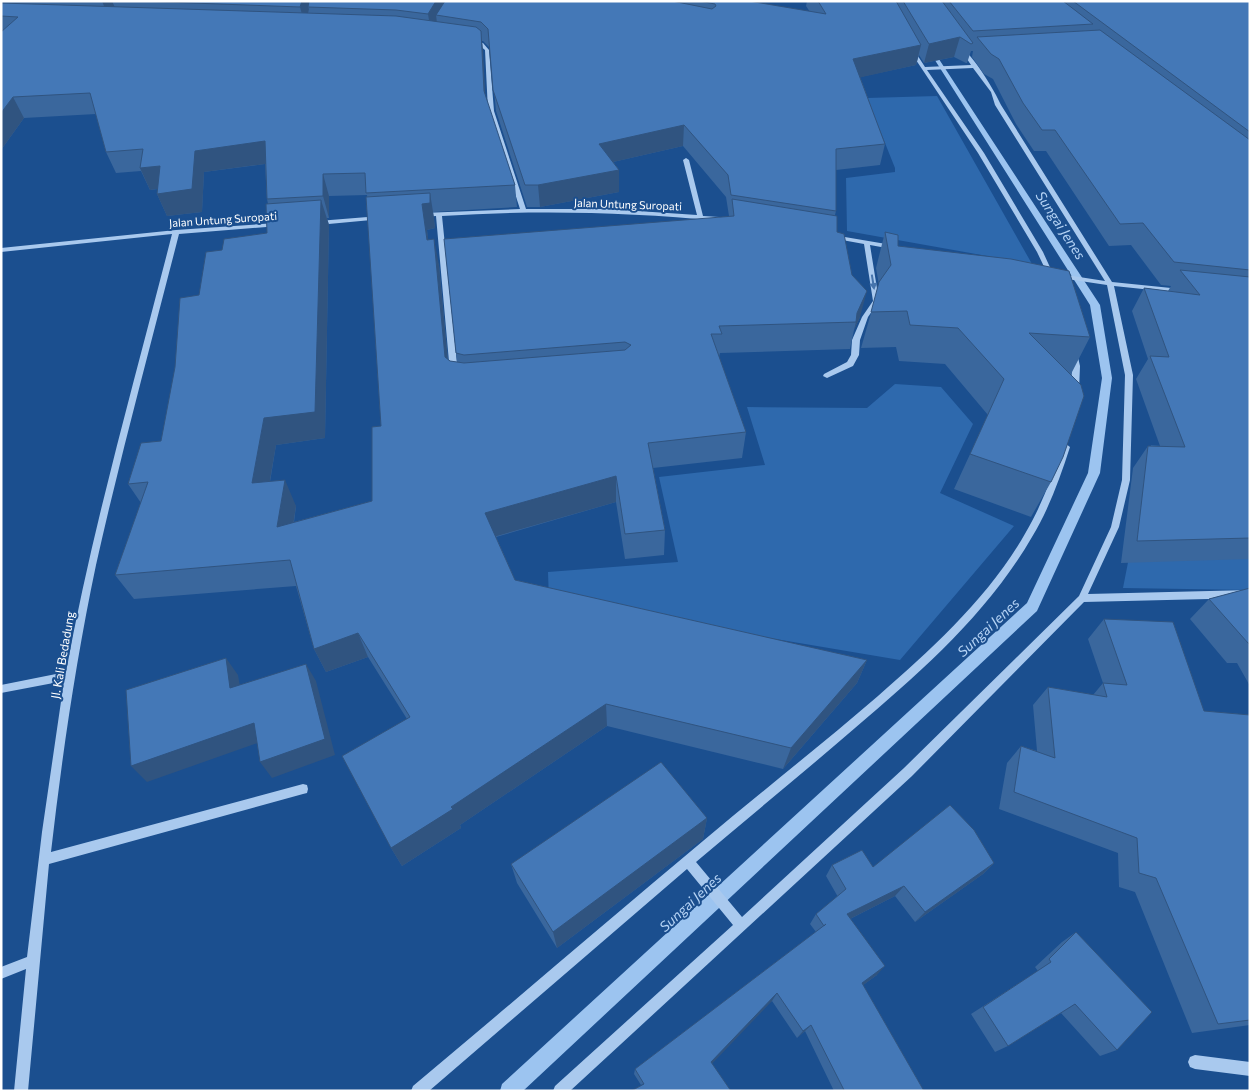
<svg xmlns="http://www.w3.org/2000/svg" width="1251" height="1092" font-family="Commissioner,sans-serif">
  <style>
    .green { fill: #2e69ad }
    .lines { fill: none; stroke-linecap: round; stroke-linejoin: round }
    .stream { fill: #9cc4f0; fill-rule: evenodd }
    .minor { fill: #a9c9ee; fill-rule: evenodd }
    .wall { fill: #3a679d; fill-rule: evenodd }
    .shaded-wall { fill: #305480 }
    .building { fill: #4478b7; stroke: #305480 }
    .oneway { fill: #4674ac }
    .labels { text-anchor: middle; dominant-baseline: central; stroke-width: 4; stroke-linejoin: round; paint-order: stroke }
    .far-street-label { font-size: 11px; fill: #fff; stroke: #1b4f8f }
    .street-label { font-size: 12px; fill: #fff; stroke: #1b4f8f }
    .water-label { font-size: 14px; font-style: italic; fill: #b5d3f5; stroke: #1b4f8f }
  </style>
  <rect width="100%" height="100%" fill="#1b4f8f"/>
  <path class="green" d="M937,96l95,168 -185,-33 -1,-53 49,-6v-4l-28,-70z
    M895,384l46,3 32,37 -33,69 74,33 -114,134 -351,-59 -1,-29 130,-10 -19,-85 106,-12 -18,-58 120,1z
    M1151,445l99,9v136l-127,-2z"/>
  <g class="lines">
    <path class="stream" d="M926,46l5,1 169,258 12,73 -12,95 -63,138 -514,480h-23l2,-7 525,-481 61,-130 14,-95 -12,-73z"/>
    <path class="minor" d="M471,41l12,2 6,7 5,61 32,98h82l89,6 -14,-55 3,-2 3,2 14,56 16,1 3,2 -3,2c-92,-9 -184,-11 -277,-5l16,157 -4,2 -4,-2 -14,-157 -13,1 -3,-2 3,-2 97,-4 -32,-98 -3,-61 -6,-5 -8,-2z
      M963,49c11,8 32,42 38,56l111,177 69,7 3,2 -3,2 -67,-7 19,89 -3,105 -11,47 -31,67 162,-4v8l-166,4 -172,174 -342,315h-17l2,-5 178,-161 -46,-56 -258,222h-18l2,-5c97,-81 193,-164 290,-245 58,-49 117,-95 175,-145 55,-48 112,-100 148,-164 16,-27 26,-56 36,-85l4,-3 4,3c-10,31 -21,62 -38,90 -44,76 -111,135 -177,191 -52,45 -106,89 -159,134l46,55 162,-149 175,-172 32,-69 11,-47 3,-105 -18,-90 -47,-7 -3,-2 3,-2 45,7 -110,-176 -4,-13 -18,-24 -46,2 57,83 59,99 11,24 -3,2 -2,-1 -12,-25 -59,-99 -68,-102 4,-1 11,17 46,-2 -10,-15z
      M380,216l3,2 -1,1 -64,6 -3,-2 3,-2z
      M277,223l2,1v2l-100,8c-28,110 -58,219 -83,331 -20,95 -34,191 -45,287l252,-68 4,1 1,4 -1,4 -4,1 -254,70 -21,227h-14l12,-122 -25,10v-12l26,-10 15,-125 22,-151 -63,12v-8l65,-13c27,-148 69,-292 106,-438l-171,18v-4l175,-18z
      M833,235l59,10 3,2 -3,2 -22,-4 9,56 -11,16 -8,23 -1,15 -6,11 -26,12 -4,-2 1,-2 23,-12 4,-7 1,-15 10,-23 11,-16 -9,-57 -33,-6 -1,-1z
      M1070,351h3l4,2 3,13 -1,24 -4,2 -4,-2 1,-24 -3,-13z
      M1195,1055l55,7v14l-55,-7 -5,-2 -2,-5 2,-5z"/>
  </g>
  <path class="wall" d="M1,1h748l61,11 -4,-6 1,-5h443v558l-129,4 12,-95 15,-22h12l-24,-67 12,-20 -16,-48 12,-23 24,3 3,-5 -10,-1 -30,-40 -22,1 -63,-95h-12l-18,-27 -23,-45 -9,-5 -12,-17 1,-6h-2l-4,12h-1l-12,-6 -30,6 -5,-8 -3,10 -56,12 25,67 -5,21 -44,5v41l-1,4 2,17 23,85 -6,13 -4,19 -130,4 -1,4 27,75 -4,26 -89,10 12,62 -1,25 -39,4 -9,-57 -120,35 19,43 352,80 -10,23 -74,86 -176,-43 -147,99 1,3 -59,38 -11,-18 16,-129 -39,-62 -42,15 -12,-23 -18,-63 -162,13 -19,-24 26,-72 -13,-19 33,-43 38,-146 23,-45 45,-17 1,-29 -1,-5 -2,-35 -61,8 -2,40 -35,4 -10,-22 1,-5 -8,1 -9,-19 -25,2 -10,-21 -10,-38 -72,4 -23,32zM482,41h1l7,7 6,63 31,96h13l79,-15v-22l-6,-8 70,-16 43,51 3,19 -273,137 1,9 -7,-1 -2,-2 -9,-94 -11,-25 -1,-10 8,-2 -2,-16 84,-5 -2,-22 -30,-89zM367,195l14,231 -9,75 -78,21 2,-16 -26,-24 6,-37 49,-7 4,-213 -2,-7h2v-22z
    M885,232l13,14 192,91 -19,37h-2l-18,108 -20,35 -77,-28 34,-74 -43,-51 -46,-3 -3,-14 -35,1 18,-63 -3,-17z
    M1250,588v98l-13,-23h-10l-37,-44 19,-20z
    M1104,619l100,92 46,4v310l-58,8 -57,-141 -16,-5 -1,-34 -119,-44 8,-46 14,-17 16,5 -4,-46 15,-18 45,8 10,-12 -15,-44z
    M707,818l-4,21 -146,109 -40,-65 -6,-19z
    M994,863l-11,11 -68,48 -20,-26 -45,23 27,56 -14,10 61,106h-90l-29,-60 -8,7 -25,-37 -131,84 -7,-11 1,-5 181,-137 -6,-8 6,-10 22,-17 -12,-21 6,-11 41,2z
    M1076,932l41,118 -17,6 -39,-43 -53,33 -13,6 -24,-38 67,-43 -3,-4 27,-25z"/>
  <path class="shaded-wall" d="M102,1h10l5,11 -8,7z
    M302,1h8l-2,6 1,2 -4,17 -5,-19z
    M436,1h15l-15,14 1,8 -6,10 -3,-19z
    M481,31l2,20 3,61 -2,-21z
    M960,37l-6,20 -30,6 5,-19z
    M921,45l-5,20 -67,15 4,-21z
    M13,97l11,21 -23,32v-37z
    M684,125l-1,21 -83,19 -1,-21z
    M265,141l7,22 -68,9 -2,40 -35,4 -10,-22 38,-43z
    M160,166l10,21 -20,3 -10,-22z
    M619,170v22l-79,15 -2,-22z
    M323,174l6,22v22l-6,-22z
    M430,193l4,25 1,10 -8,2 5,36 -5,-26 -5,-36z
    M321,200l8,25 -4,213 -49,7 -11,64 -13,-26 12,-65z
    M434,239l5,26 11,118 -5,-26z
    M867,291l-7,26 -6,13 2,-8 1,-9z
    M616,476v26l-126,36 -5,-25z
    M285,480l11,26 -7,46 -12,-25z
    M358,633l10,24 -42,15 -12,-23z
    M226,658l12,17 5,30 -13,-17z
    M867,660l-10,23 -74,86 8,-21z
    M306,664l10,17 19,74 -63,23 -12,-16z
    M606,704l1,22 -147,99 1,3 -59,38 -11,-18 60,-41z
    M254,723l12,17 -119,42 -16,-16z
    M707,818l-4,21 -146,109 -4,-16z
    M994,863l-11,11 -68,48 10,-10z
    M904,886l-9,10 -55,28 7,-10z
    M885,966l-8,9 -22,16 7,-8z
    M777,993l-5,8 -64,67 3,-6z
    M811,1025l-6,6 -8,7 6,-7z"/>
  <path class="building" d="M138,1h164l-2,6z
    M309,1h127l-8,13 -32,-4 -88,-3z
    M445,1h227l40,8 4,-3 -1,-2 -16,-3h50l77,13 -8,-13h78l25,44 -68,14 32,85 -49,5v62l-105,-16 -3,-20 -44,-50 -85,19 20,26 -81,15h-13l-32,-95 -5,-61 -7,-7 -45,-7z
    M903,1h39l31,42 -2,1 -11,-7 -31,7z
    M949,1h114l30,23 -120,7z
    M1073,1h177v131z
    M1,3l395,13 80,11 5,4 3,60 31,94 -149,8 -1,-20 -42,1v22l-56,3 -2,-58 -70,10 -3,38 -35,5 3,-28 -20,2 3,-19 -37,3 -16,-59 -77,4 -12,16v-81l17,-15 -17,-1z
    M1100,30l150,110v130l-76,-8 -31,-39 -23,1 -65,-94h-13l-19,-27 -24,-44 -8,-5 -14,-17z
    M430,193v10l-8,1 5,36 7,-1 11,118 5,4 14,2 161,-13 6,-5 -6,-3 -161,13 -8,-2 -12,-114 290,-23 -2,-17 105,17v16l7,2 8,41 15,16 -10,22 -1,9 -137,4 3,8h-11l35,98 -98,11 17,87 -40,4 -9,-58 -131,37 30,67 352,80 -76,88 -185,-44 -155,103 2,2 -62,39 -49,-92 68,-39 -52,-84 -44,16 -24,-89 -175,15 33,-93 -20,2 13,-41 20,-2 14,-74 5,-69 19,-3 7,-43 16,-2 2,-11 43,-6 -1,-29 55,-4 -6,212 -51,6 -12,65 33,-3 -8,47 95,-26v-74l9,-1 -15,-229z
    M885,232l13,3v11l113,13 58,12 21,66 -61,-4 52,52 3,11 -21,61 -12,25 -81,-28 34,-75 -46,-51 -48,-3 -3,-14 -36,1 8,-30 12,-17z
    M1180,270l70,7v261l-113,3 11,-95 37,1 -35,-91 19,1 -25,-69 56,7z
    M1250,588v56l-2,-1 -39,-44z
    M1104,619l69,3 31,89 46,4v305l-32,4 -62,-146 -17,-5 -2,-35 -123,-46 7,-46 34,12 -7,-71 59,10 -4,-14 24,2z
    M226,658l4,30 76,-24 19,75 -65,23 -6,-39 -123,43 -5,-76z
    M661,762l46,56 -154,114 -42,-68z
    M950,805l24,25 20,33 -69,49 -21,-26 -57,28 38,52 -23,17 62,108h-81l1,-1 -33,-65 -8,6 -26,-38 -66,69 20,29h-100l13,-7 -9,-15 191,-145 -2,2 -8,-12 30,-25 -14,-24 30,-15 11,17z
    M1076,932l76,80 -35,38 -42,-46 -67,42 -25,-39 68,-45 -2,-3z"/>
  <defs><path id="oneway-solid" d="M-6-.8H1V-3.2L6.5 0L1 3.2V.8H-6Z" transform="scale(1.25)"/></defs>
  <use class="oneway" href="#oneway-solid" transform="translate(873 282) rotate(81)"/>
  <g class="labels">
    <g class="far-street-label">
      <text transform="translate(628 204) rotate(2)">Jalan Untung Suropati</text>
      <text transform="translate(223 219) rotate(-4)">Jalan Untung Suropati</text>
    </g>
    <g class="street-label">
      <text transform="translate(62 655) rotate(-80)">Jl. Kali Bedadung</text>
    </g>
    <g class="water-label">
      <text transform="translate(1061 225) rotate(57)">Sungai Jenes</text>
      <text transform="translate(988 627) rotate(-43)">Sungai Jenes</text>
      <text transform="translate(690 902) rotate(-43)">Sungai Jenes</text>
    </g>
  </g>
  <rect width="1251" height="1092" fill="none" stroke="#ffffff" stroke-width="5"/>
</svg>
